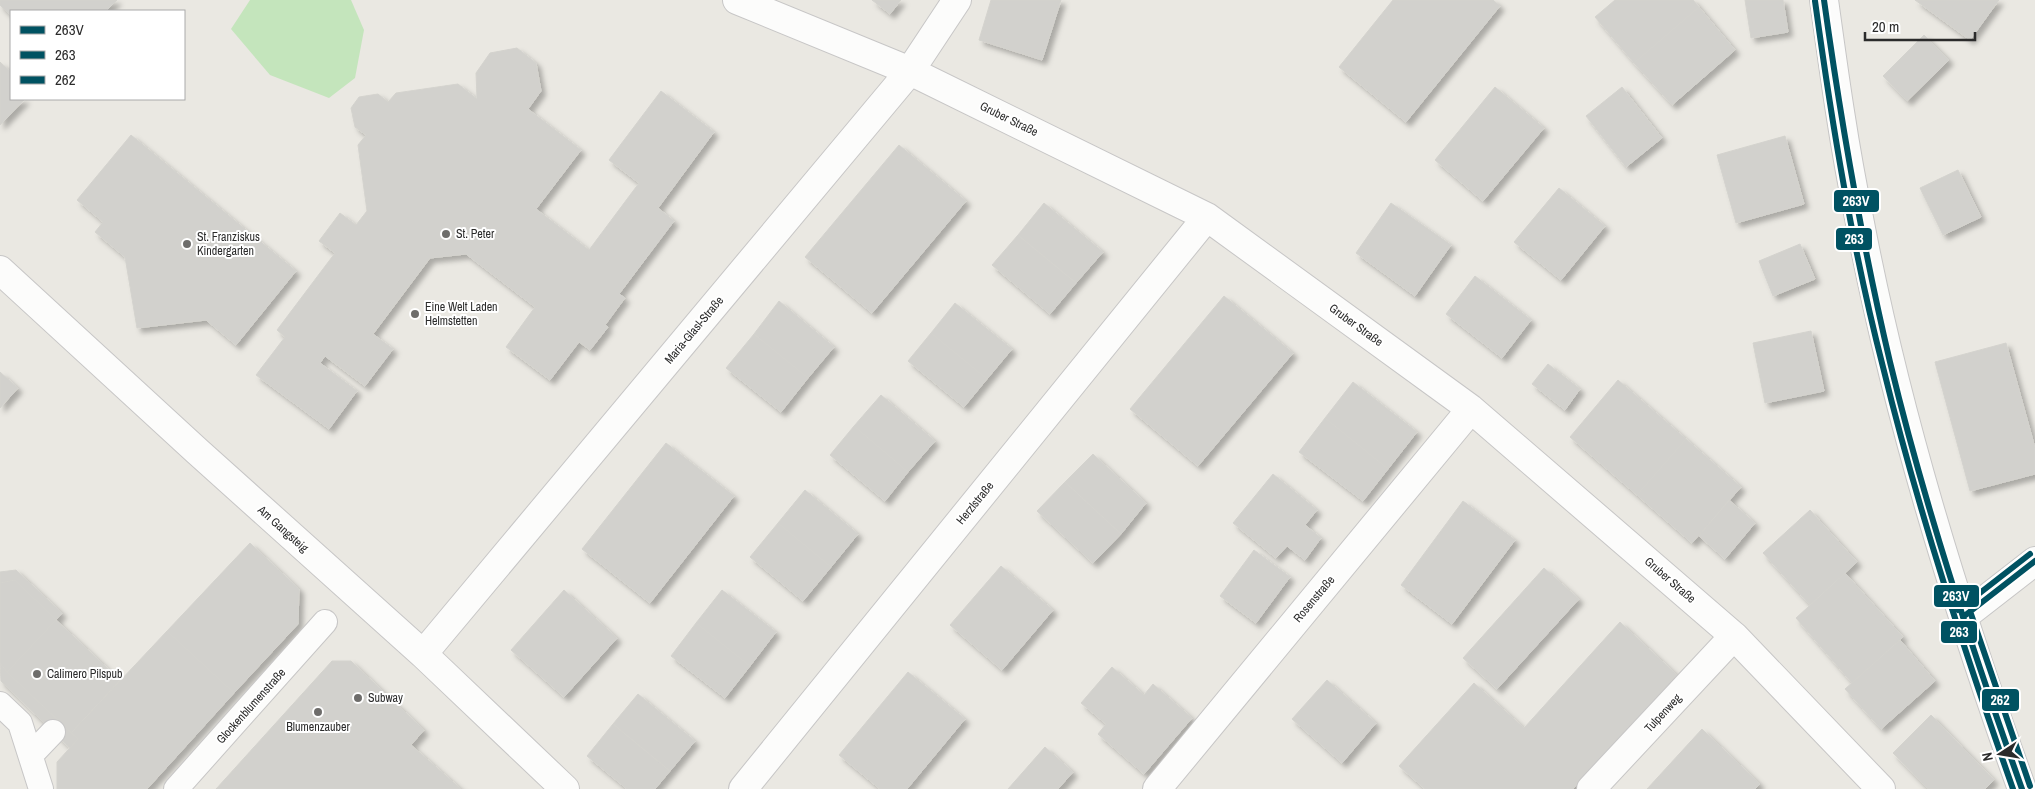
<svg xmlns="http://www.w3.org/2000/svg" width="2035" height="789" font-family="'Archivo Narrow',sans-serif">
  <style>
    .green { fill: #c4e5bc }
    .building { fill: #d2d1cd; stroke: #d4d3ce; filter: url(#shadow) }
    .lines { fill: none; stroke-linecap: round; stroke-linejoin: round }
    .pedestrian-casing { stroke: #c7c6c6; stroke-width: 26 }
    .minor-casing { stroke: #c7c6c6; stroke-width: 30 }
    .tertiary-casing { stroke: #c7c6c6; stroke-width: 30 }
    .pedestrian { stroke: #fcfcfb; stroke-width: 24 }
    .minor { stroke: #fcfcfb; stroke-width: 28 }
    .tertiary { stroke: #fcfcfb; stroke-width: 28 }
    .bus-1-casing { stroke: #fff; stroke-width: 10 }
    .bus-2-casing { stroke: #fff; stroke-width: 10 }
    .bus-3-casing { stroke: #fff; stroke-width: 10 }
    .bus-1 { stroke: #005262; stroke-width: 6 }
    .bus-2 { stroke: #005262; stroke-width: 6 }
    .bus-3 { stroke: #005262; stroke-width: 6 }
    .poi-dot { fill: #6e6d6b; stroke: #fff; stroke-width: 2 }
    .labels { text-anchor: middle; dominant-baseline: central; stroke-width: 4; stroke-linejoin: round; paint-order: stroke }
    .street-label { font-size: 12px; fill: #2b2b2b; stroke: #fff }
    .poi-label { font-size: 12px; fill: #2b2b2b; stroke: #fff; text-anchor: start }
    .line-badge { stroke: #fff; stroke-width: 2 }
    .badge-label { font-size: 14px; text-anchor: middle; font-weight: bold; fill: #fff }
  </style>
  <defs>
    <filter id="shadow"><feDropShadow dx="4.5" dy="4.5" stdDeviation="2.5" flood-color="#0004"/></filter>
  </defs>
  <rect width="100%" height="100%" fill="#eae8e2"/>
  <path class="green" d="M250,0h101l13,30 -9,48 -26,20 -59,-23 -39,-46z"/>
  <path class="building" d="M0,0h117l-11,11h-95v5l-11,-11z
    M872,0h29l-11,14z
    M991,0h70l-19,60 -63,-20z
    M1393,0h100l7,6 -94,116 -67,-55z
    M1615,0h78l6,7 -65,56 -39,-46z
    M1745,0h38l5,32 -37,6z
    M1915,0h84l-29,40z
    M1699,7l36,43 -63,55 -38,-42z
    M1924,35l25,25 -42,41 -24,-25z
    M517,48l19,15 5,28 -13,18 53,41 -45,59 53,41 50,-67 -30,-23 52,-69 53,41 -56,76 16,13 -55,73 6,4 -20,27 3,2 -18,23 -11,-8 -29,38 -44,-33 29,-40 -69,-53 -36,4 -57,76 20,15 -28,37 -40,-30 -5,7 37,28 -28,38 -73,-54 29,-38 -8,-7 58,-77 -16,-12 21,-28 16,12 11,-14 -9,-66 8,-10 -11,-8 -4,-19 8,-11 19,-3 10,8 8,-9 62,-9 19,15 -1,-26 14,-20z
    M0,62l11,10v27h14l-25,26z
    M1495,87l49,41 -61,73 -48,-41z
    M1622,87l40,51 -36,29 -40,-51z
    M131,135l165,136 -60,74 -30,-25 -69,8 -12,-71 -30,-25 8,-10 -26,-22z
    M1785,136l19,68 -68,19 -19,-68z
    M899,145l67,56 -94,112 -67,-56z
    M1958,170l23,47 -38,18 -23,-47z
    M1559,188l46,38 -44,54 -47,-38z
    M1044,203l59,49 -27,31 -58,-48z
    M1391,203l60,42 -36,51 -59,-43z
    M1018,235l58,48 -26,31 -58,-49z
    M1800,244l15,35 -42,17 -14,-35z
    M1475,276l56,44 -29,38 -56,-44z
    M1224,296l69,57 -95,113 -68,-57z
    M779,301l55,46 -26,31 -54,-44z
    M955,303l57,46 -25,30 -56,-46z
    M1811,331l13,60 -59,12 -12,-60z
    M931,333l56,46 -23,28 -56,-46z
    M754,334l54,44 -27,34 -55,-44z
    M2006,343l29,105v26l-65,17 -35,-129z
    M1548,364l32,25 -15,21 -33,-26z
    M0,372l18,16 -18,20z
    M1618,380l68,59 -49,56 -67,-58z
    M1353,382l64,50 -29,37 -63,-51z
    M881,395l54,46 -27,31 -54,-46z
    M1325,418l63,51 -25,32 -64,-49z
    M854,426l54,46 -23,29 -55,-46z
    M1686,439l55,48 -49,56 -55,-48z
    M666,443l68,53 -84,107 -68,-54z
    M1093,454l53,49 -25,31 -56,-52z
    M1273,474l44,36 -12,15 16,13 -16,22 -18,-14 -11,12 -43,-35z
    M1065,482l56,52 -28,29 -56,-52z
    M805,490l53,44 -27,33 -53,-44z
    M1729,500l26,23 -30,36 -26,-23z
    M1463,501l52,39 -63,84 -51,-39z
    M1810,510l47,52 -47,43 -47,-52z
    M778,523l53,44 -28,34 -53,-44z
    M250,543l49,46 -1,35 -64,69 -67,-62z
    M1254,550l36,27 -34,46 -36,-27z
    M1001,566l52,44 -51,60 -52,-45z
    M1544,568l35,31 -82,90 -34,-31z
    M16,570l46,43 -6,7 -41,-40 -15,3v-11z
    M1845,573l58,64 -51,46 -56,-65z
    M15,580l41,40 -49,52 -7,-9v-80z
    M564,590l53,48 -53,59 -53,-47z
    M722,590l54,42 -26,34 -54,-43z
    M56,620l64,60 -49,53 -64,-61z
    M1620,622l57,53 -104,114h-148l-26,-23 75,-83 50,45z
    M696,623l54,43 -25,32 -54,-42z
    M167,631l67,62 -87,96h-90v-27l21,-23 -7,-6z
    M1900,640l35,41 -54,48 -36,-40z
    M332,661h19l73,69 -13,15 50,44h-245z
    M0,663l7,9 71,67 -8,9 -69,-67z
    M1112,667l32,28 9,-11 39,34 -48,56 -46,-40 8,-10 -25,-21z
    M908,672l57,47 -58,70h-27l-41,-34z
    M1327,680l49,43 -34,40 -50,-44z
    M638,694l57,47 -25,30 -57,-47z
    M1931,715l63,65 -9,9h-57l-35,-36z
    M613,724l57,47 -15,18h-28l-40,-33z
    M1702,729l58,55 -5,5h-108z
    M1045,747l28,25 -15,17h-50z"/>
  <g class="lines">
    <defs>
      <path id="pedestrian" d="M0,704l20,19 21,66
        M31,755l22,-23
        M176,789l149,-167"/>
      <path id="minor" d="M737,0l173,71 297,146 264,192 263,227 147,153
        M0,270l197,181 226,203 142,135
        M1963,617l72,-56
        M423,654l487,-583 47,-71
        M743,789l464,-572
        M1157,789l314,-380
        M1591,789l143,-153"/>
      <path id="tertiary" d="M1824,0c10,73 20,146 35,218 37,195 96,385 163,571"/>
    </defs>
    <use href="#pedestrian" class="pedestrian-casing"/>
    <use href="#minor" class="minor-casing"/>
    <use href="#tertiary" class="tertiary-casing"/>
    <use href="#pedestrian" class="pedestrian"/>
    <use href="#minor" class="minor"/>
    <use href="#tertiary" class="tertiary"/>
    <defs>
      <path id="bus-1" d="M1824,0c17,122 38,243 66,362 35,145 82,287 132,427
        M1963,617l72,-56"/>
      <path id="bus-2" d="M1815,1c17,123 37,246 68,366 35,143 81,283 130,422"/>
      <path id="bus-3" d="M1958,610l72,-56
        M1971,614l59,172"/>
    </defs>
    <use href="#bus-1" class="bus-1-casing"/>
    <use href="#bus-2" class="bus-2-casing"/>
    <use href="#bus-3" class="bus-3-casing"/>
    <use href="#bus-1" class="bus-1"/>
    <use href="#bus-2" class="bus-2"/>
    <use href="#bus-3" class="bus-3"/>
  </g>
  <g class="poi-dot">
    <circle cx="446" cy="234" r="5"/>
    <circle cx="187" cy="244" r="5"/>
    <circle cx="415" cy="314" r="5"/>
    <circle cx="37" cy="674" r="5"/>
    <circle cx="358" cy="698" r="5"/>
    <circle cx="318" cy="712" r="5"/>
  </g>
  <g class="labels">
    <g class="street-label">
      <text transform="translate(1009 119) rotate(26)">Gruber Straße</text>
      <text transform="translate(1356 325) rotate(36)">Gruber Straße</text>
      <text transform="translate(694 330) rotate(-50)">Maria-Glasl-Straße</text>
      <text transform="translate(975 503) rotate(-51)">Herzlstraße</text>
      <text transform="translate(283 529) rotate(42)">Am Gangsteig</text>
      <text transform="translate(1670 580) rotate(41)">Gruber Straße</text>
      <text transform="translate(1314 599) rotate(-50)">Rosenstraße</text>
      <text transform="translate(251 706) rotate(-48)">Glockenblumenstraße</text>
      <text transform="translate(1663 713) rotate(-47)">Tulpenweg</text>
    </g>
    <g class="poi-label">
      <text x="456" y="234">St. Peter</text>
      <text x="197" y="237">St. Franziskus<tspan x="197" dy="14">Kindergarten</tspan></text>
      <text x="425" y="307">Eine Welt Laden<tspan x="425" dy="14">Helmstetten</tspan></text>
      <text x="47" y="674">Calimero Pilspub</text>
      <text x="368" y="698">Subway</text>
      <text x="318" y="727" text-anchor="middle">Blumenzauber</text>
    </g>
  </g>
  <g class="line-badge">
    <rect x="1833" y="189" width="47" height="24" rx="5" fill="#005262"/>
    <rect x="1835" y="227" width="38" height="24" rx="5" fill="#005262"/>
    <rect x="1933" y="584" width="47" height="24" rx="5" fill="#005262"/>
    <rect x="1940" y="620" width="38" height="24" rx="5" fill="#005262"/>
    <rect x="1981" y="688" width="39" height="24" rx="5" fill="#005262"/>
  </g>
  <g class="badge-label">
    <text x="1856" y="206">263V</text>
    <text x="1854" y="244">263</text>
    <text x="1956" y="601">263V</text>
    <text x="1959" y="637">263</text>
    <text x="2000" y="705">262</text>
  </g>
  <rect x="10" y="10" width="175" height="90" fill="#ffffff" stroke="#aaaaaa"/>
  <rect x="20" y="26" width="25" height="8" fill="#005262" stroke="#aaaaaa"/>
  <text x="55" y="35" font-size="15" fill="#2b2b2b">263V</text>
  <rect x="20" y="51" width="25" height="8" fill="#005262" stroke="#aaaaaa"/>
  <text x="55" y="60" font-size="15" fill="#2b2b2b">263</text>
  <rect x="20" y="76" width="25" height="8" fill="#005262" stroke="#aaaaaa"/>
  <text x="55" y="85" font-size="15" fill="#2b2b2b">262</text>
  <g transform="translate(2000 754) rotate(258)" stroke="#ffffff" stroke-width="4" paint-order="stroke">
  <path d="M0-4L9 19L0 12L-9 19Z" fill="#2b2b2b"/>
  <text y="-8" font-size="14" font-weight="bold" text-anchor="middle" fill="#2b2b2b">N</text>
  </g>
  <path d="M1865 32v8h110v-8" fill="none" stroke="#2b2b2b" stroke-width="2.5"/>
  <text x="1872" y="32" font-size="15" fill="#2b2b2b" stroke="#ffffff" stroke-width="4" paint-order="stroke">20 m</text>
</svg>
